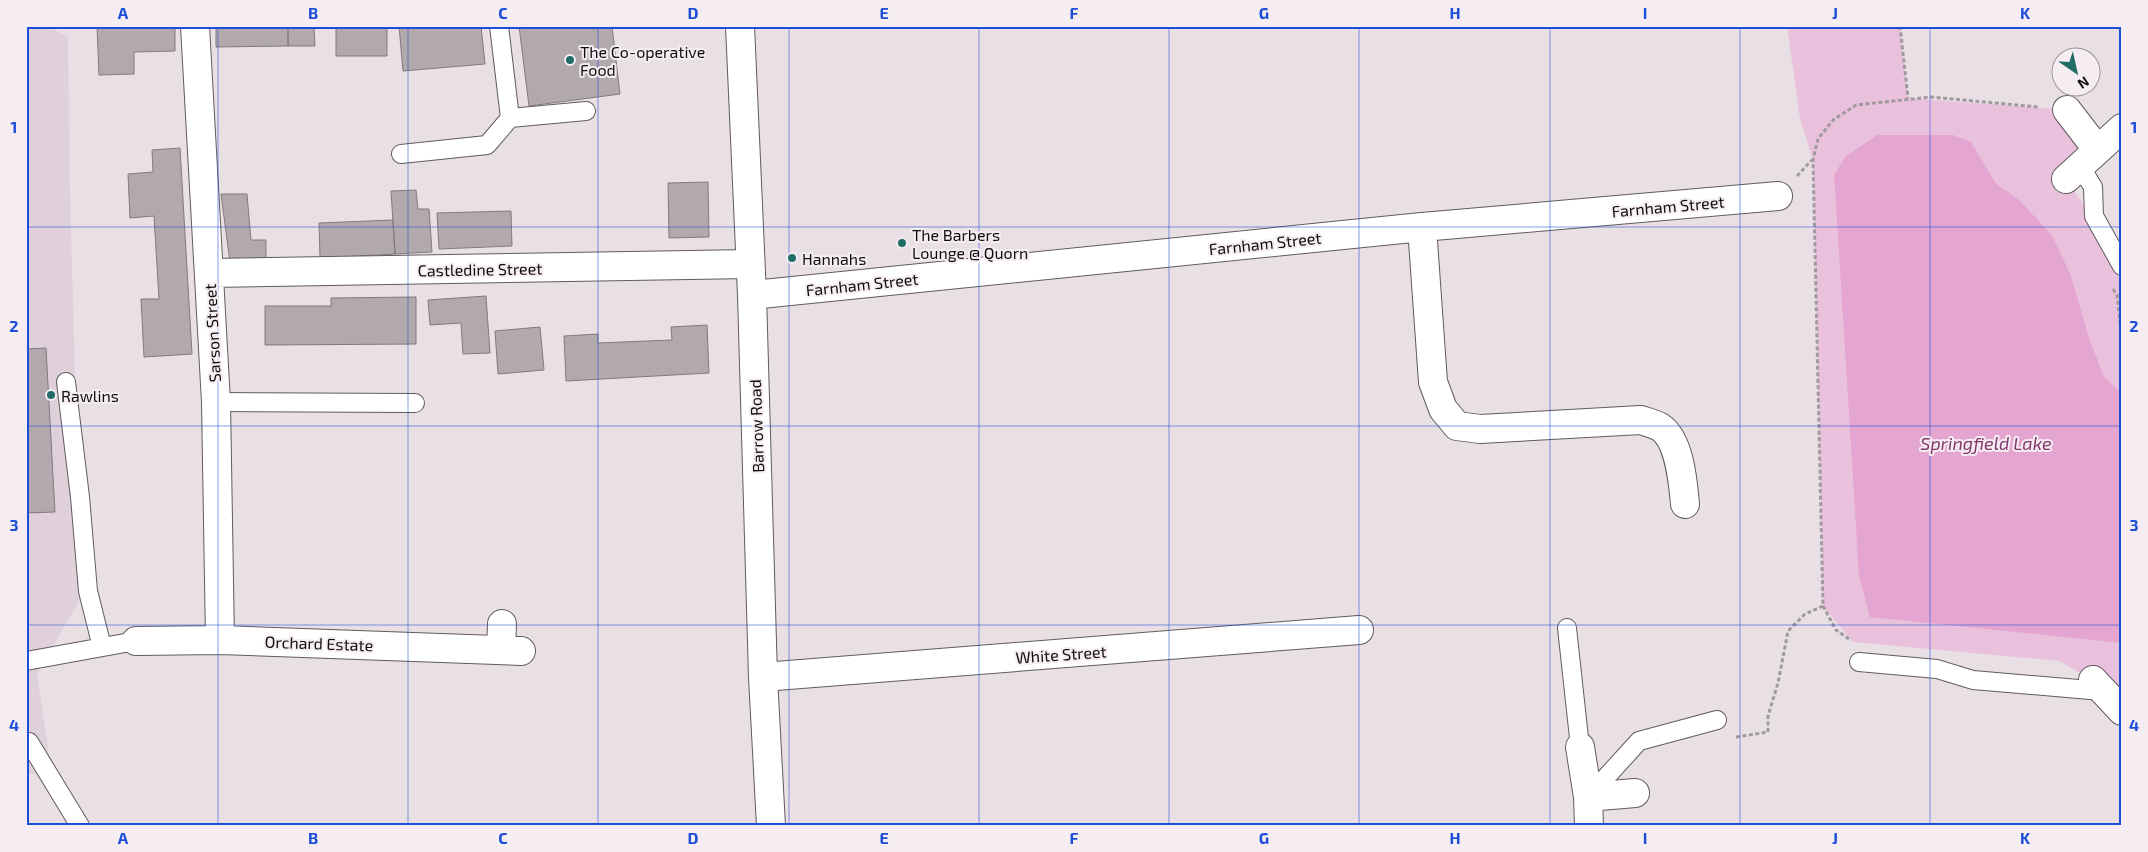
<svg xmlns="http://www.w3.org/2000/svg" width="2148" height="852" font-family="'Exo 2',sans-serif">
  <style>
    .built { fill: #e0d0da }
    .green { fill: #eac1dc }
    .water { fill: #e4a6d0 }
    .building { fill: #b2a9af; stroke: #827a7f }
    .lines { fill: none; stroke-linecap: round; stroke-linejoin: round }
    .service-casing { stroke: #615a5f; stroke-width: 20 }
    .minor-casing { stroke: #615a5f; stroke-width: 30 }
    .path { stroke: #a0999e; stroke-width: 3; stroke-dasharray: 4 2.5; stroke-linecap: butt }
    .service { stroke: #fff; stroke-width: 18 }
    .minor { stroke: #fff; stroke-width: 28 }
    .grid { fill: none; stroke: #1d4ed8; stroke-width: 1; stroke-opacity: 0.55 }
    .poi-dot { fill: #226d68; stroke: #f6edf3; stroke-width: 2 }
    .labels { text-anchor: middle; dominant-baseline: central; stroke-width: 4; stroke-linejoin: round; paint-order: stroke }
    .poi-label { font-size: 16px; fill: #100d0f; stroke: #f6edf3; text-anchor: start }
    .street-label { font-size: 16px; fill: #100d0f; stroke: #f6edf3 }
    .water-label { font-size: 18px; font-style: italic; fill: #81386e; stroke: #f6edf3 }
    .neatline { fill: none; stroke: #1d4ed8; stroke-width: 2 }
    .grid-label { font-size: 16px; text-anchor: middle; font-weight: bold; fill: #1d4ed8 }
  </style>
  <rect width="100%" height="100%" fill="#e9e0e6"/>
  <path class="built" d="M26,26h20l22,10 2,155 11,407 -44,76 15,101 -26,-1z"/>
  <path class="green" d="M1787,26h113l8,72 159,12 30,39 -31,30 39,57 17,30v448l-29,-34 -34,-19 -206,-19 -30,-36 -10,-446 -13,-41z"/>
  <path class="water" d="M1877,135h76l18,7 25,42 23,16 33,35 19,41 18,62 15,39 18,16v250l-252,-26 -11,-41 -25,-401 11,-18z"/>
  <path class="building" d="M97,26h78v25l-41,1v22l-35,1z
    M216,26h72v20l-72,1z
    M288,26h26l1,20h-27z
    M336,26h51v30h-51z
    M399,26h82l4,38 -82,7z
    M519,26h93l8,68 -91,12z
    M180,148l12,206 -48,3 -3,-58h18l-5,-83 -24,2 -2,-44 25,-2 -1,-22z
    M708,182l1,55 -40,1 -1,-55z
    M416,190l2,19h11l3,43 -37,2 -4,-63z
    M221,194h26l4,46h15v23l-36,-1z
    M511,211l1,35 -73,3 -2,-36z
    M393,220l2,34 -75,4 -1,-35z
    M486,296l4,57 -27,1 -2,-31 -31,2 -2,-25z
    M416,297v47l-151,1v-39h66v-8z
    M707,325l2,48 -143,8 -2,-45 34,-2v9l74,-3 -1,-13z
    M540,327l4,43 -46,4 -3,-43z
    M46,348l9,164 -29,1v-164z"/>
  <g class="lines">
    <defs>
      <path id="service" d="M510,118l76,-7
        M401,154l86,-9 23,-27 -11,-92
        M2080,166l13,21 1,29 28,50
        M66,382l14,115 8,94 14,56
        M216,402l199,1
        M1567,628l13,119
        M26,661l110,-20
        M1859,662l78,7 36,11 129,11
        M29,742l51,84
        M1588,797l51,-56 78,-21"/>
      <path id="minor" d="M195,26l21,376 4,238
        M740,26l12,269 11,382 8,149
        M2067,110l30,39
        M2066,179l56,-51
        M1422,227l11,155 10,27 14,17 23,3 161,-9c6,2 13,4 19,7 20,13 23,56 25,77
        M209,273l541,-9
        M752,295l670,-68 356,-31
        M136,641l84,-1 301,11
        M501,650l1,-26
        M763,677l596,-47
        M2093,680l29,31
        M1580,747l8,50 1,29
        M1588,797l47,-4"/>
    </defs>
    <use href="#service" class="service-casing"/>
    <use href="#minor" class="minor-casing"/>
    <path class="path" d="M1900,26l8,72
      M1797,176l15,-16
      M2113,289l4,6 5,44
      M1849,639l-13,-9 -13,-24 -10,-446 5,-21 15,-19 23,-15 75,-8 107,10
      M1736,737l32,-5v-16l10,-33 10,-52 17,-17 18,-8"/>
    <use href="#service" class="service"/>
    <use href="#minor" class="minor"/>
  </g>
  <path class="grid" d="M218,26v800M408,26v800M598,26v800M789,26v800M979,26v800M1169,26v800M1359,26v800M1550,26v800M1740,26v800M1930,26v800M26,227h2096M26,426h2096M26,625h2096"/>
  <g class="poi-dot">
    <circle cx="570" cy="60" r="5"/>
    <circle cx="902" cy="243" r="5"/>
    <circle cx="792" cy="258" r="5"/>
    <circle cx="51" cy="395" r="5"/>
  </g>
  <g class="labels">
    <g class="poi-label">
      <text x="580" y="51">The Co-operative<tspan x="580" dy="18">Food</tspan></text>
      <text x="912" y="234">The Barbers<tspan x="912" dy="18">Lounge @ Quorn</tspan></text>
      <text x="802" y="258">Hannahs</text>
      <text x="61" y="395">Rawlins</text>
    </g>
    <g class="street-label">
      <text transform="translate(1668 206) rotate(-5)">Farnham Street</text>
      <text transform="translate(1265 243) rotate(-6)">Farnham Street</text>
      <text transform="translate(480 269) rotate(-1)">Castledine Street</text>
      <text transform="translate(862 284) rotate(-6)">Farnham Street</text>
      <text transform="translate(212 333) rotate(-93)">Sarson Street</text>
      <text transform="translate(756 426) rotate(-92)">Barrow Road</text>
      <text transform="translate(319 643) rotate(2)">Orchard Estate</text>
      <text transform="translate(1061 654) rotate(-4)">White Street</text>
    </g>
    <g class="water-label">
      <text x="1986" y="443">Springfield Lake</text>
    </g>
  </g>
  <rect width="2148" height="852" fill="none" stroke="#f6edf3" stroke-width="55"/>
  <g transform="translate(2076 72) rotate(146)"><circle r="24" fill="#f6edf3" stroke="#9a9398"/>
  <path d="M0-4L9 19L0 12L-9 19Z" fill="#226d68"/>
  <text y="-8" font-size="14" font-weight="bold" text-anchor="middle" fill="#100d0f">N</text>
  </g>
  <rect x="28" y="28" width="2092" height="796" class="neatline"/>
  <g class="grid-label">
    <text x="123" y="19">A</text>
    <text x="313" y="19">B</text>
    <text x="503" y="19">C</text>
    <text x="693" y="19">D</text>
    <text x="884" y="19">E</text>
    <text x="1074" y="19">F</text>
    <text x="1264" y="19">G</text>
    <text x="1455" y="19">H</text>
    <text x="1645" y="19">I</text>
    <text x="1835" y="19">J</text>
    <text x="2025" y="19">K</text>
    <text x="14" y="133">1</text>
    <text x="2134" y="133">1</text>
    <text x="14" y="332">2</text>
    <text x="2134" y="332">2</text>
    <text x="14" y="531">3</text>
    <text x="2134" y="531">3</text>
    <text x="14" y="731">4</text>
    <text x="2134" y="731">4</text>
    <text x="123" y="844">A</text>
    <text x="313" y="844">B</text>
    <text x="503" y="844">C</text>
    <text x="693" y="844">D</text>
    <text x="884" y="844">E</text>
    <text x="1074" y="844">F</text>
    <text x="1264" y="844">G</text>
    <text x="1455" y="844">H</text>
    <text x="1645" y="844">I</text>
    <text x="1835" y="844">J</text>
    <text x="2025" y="844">K</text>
  </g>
</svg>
